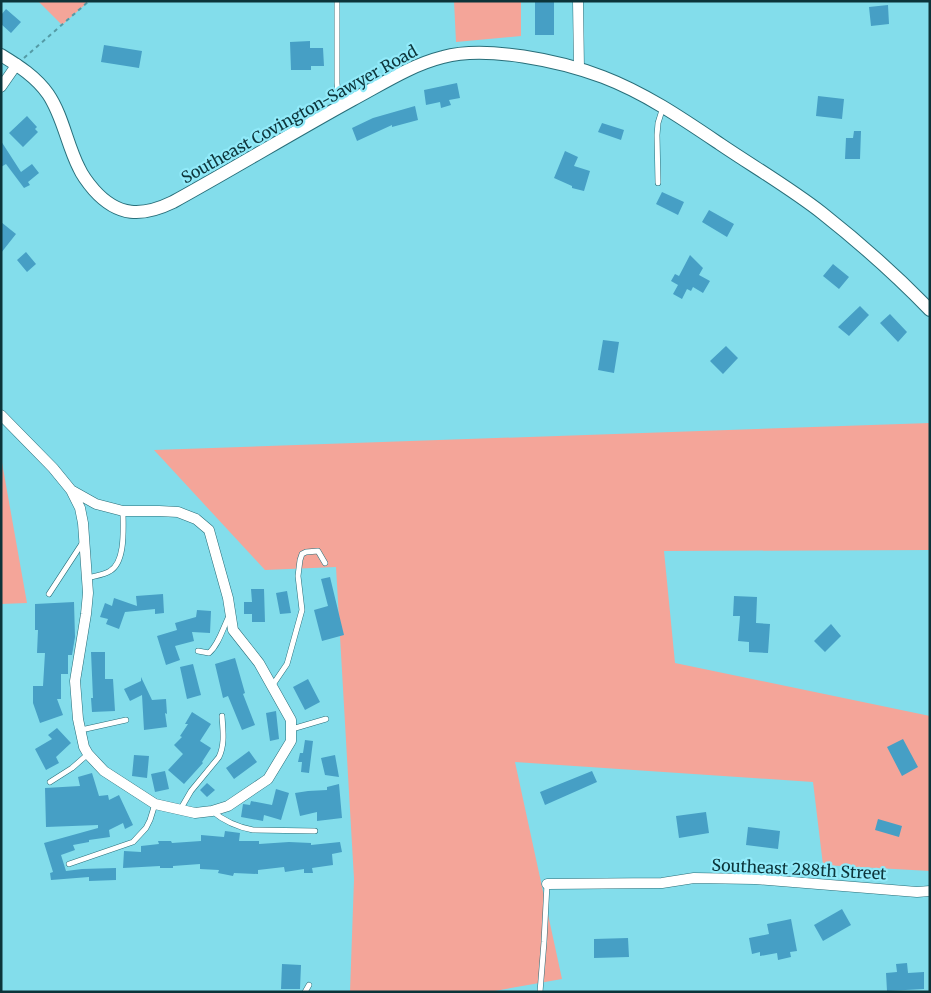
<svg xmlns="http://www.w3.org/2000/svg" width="931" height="993" font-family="Merriweather,serif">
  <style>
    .green { fill: #f4a599 }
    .building { fill: #469fc5 }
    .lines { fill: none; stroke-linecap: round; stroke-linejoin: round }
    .service-casing { stroke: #286e79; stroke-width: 6 }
    .minor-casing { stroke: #286e79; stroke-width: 11 }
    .tertiary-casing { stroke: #286e79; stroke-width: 14 }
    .path { stroke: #549ba6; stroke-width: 2; stroke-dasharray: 4 4; stroke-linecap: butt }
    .service { stroke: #fff; stroke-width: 5 }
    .minor { stroke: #fff; stroke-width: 10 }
    .tertiary { stroke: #fff; stroke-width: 12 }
    .labels { text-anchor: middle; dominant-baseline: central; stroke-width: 4.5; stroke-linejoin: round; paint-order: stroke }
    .street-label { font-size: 16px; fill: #0c343a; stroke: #91eaf9 }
  </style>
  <rect width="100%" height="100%" fill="#83ddeb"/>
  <path class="green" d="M38,1h51l-27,24z
    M454,1h67v35l-65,6z
    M930,423v127l-266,1 11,112 255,53v155l-107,-6 -10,-83 -298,-20 47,217 -73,13h-139l4,-113 -18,-312 -71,3 -111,-120z
    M1,457l26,146 -26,1z"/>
  <path class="building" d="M535,1h19v34h-19z
    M888,5l1,19 -18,2 -2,-19z
    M6,9l15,13 -10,11 -10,-9v-9z
    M310,41v7h13l1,18h-13v4h-20l-1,-28z
    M104,45l38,6 -3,17 -38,-6z
    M457,83l3,15 -11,2 2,5 -10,3 -1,-6 -14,3 -2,-15z
    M818,96l26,3 -2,20 -26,-3z
    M415,106l3,14 -26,7v-2l-35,16 -5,-13 21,-10z
    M27,116l10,11 -2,2 3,3 -15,15 -14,-14z
    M602,123l22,7 -3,10 -23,-8z
    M854,131h7l-1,28h-15l1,-21h7z
    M1,141l20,31 11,-8 7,9 -11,9 2,3 -6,3 -18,-24 -5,3z
    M565,151l13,6 -4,9 16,5 -6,20 -12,-3v-2l-18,-8z
    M662,192l22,10 -6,13 -22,-11z
    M709,210l25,14 -7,13 -25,-15z
    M1,222l15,12 -15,19z
    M26,252l10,12 -9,8 -10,-12z
    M690,255l13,13 -4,7 11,6 -7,12 -10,-6 -2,4 -4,-2 -5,10 -9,-5 5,-9 -7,-4 4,-7 4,2z
    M833,264l16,13 -10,12 -16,-13z
    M860,306l9,9 -20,21 -11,-9z
    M890,314l17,18 -9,10 -18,-19z
    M603,340l16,2 -5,31 -16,-3z
    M726,346l12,12 -15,16 -13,-13z
    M330,577l14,58 -22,6 -8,-31 14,-4 -7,-27z
    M251,589h13l1,33h-13v-8h-8v-12h8z
    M287,591l4,22 -11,1 -4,-21z
    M163,594l1,19 -9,1v-5l-30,3 -6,17 -13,-5 2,-5 -8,-2 5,-14 7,3 2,-8 23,8 -1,-10z
    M734,596l23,1 -1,26 14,1 -2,29 -19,-1v-10l-11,-1 2,-25h-7z
    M74,602l1,35 -3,18h-4v19h-7v25h-4l6,16 -23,8 -7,-20v-17h10l2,-33h-8l1,-23h-3v-26z
    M197,610l14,1 -1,22 -18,-1 2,9 -19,5 5,14 -14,5 -9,-29 20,-6 -2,-7 21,-6z
    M831,624l10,12 -16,16 -11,-11z
    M91,652h14v27h8l2,32 -23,1 -1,-14h2z
    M235,658l10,35 -2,1 12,31 -13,5 -14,-34 -5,2 -8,-34z
    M193,664l8,31 -14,4 -7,-32z
    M141,677l11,23 14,-1 1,15 -2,-1 2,14 -23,3 -2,-35 -12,6 -6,-12 17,-8z
    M308,679l12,23 -15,8 -12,-23z
    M276,711l3,28 -9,2 -4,-28z
    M192,712l19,12 -11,17 11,7 -9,14 1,1 -19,21 -16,-14 15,-16 -9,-9 8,-8 -2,-1 8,-12h-3z
    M57,728l14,15 -15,14 3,6 -13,7 -11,-21 17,-10 -4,-4z
    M903,739l15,28 -16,9 -15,-29z
    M305,740l8,1 -4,32 -8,-1 1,-10h-4l2,-9h3z
    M249,751l8,11 -23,17 -8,-11z
    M134,755l15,1 -2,22 -15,-2z
    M335,755l4,22 -14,-2 -4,-17z
    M165,771l4,18 -14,3 -4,-18z
    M592,771l5,11 -52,23 -5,-13z
    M92,773l7,23 9,-1 1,5 10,-5 14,30 -8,4 -2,-6 -14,7 1,7 -21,3v2l-16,3 2,5 -14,5 5,16 16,-2 34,-1v12l-27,1v-4l-38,3 -1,-7 3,-1 -9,-29 54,-15v-3l-52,2 -1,-39 35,-2 -2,-9z
    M207,783l8,7 -8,7 -7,-7z
    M339,784l3,34 -25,3v-9l-17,4 -5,-23 13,-2 19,-1v-3z
    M276,789l13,4 -8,27 -17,-5 -1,6 -22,-4 2,-13 7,1 1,-4 21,4z
    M706,812l3,21 -30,5 -3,-22z
    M878,819l24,7 -3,11 -24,-7z
    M748,827l32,4 -2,18 -32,-4z
    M225,831l15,2 -1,8h20v3l30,-2 22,1v2l29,-3 2,10 -10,2 1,11 -21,3 1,5h-9v-4l-19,3 -1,-5 -26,3v4l-24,-1 -1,3 -15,-3 1,-3 -19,-1v-5l-27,2v2h-13v-2l-37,2 1,-17 17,1v-6l18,-2 -1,-3h13l1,2 29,-2v-6l23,2z
    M842,909l9,16 -28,16 -9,-16z
    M791,919l6,32 -7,1 1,5 -13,3 -1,-7 -17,3v-4l-8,2 -3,-16 20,-4 -2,-10z
    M628,938l1,19 -35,1v-19z
    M907,963l1,10 16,-1v17l-37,2 -1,-18 11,-1 -1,-8z
    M282,964l19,1 -1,24h-19z"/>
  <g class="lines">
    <defs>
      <path id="service" d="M337,1v82l2,23
        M658,183l-1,-48 1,-12 5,-16
        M87,578c7,-2 17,-3 23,-7 16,-9 13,-44 13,-60
        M49,594l34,-52
        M198,651l11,2c10,-9 14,-25 20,-37
        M272,686l15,-22 15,-54 -4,-34 2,-16 2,-6 4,-2 12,-1 7,12
        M292,729l34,-10
        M81,730l45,-10
        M50,782l22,-14 16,-14
        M180,810l11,-19 28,-34c6,-13 4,-26 3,-41
        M212,811c13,11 25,16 41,19l62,1
        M69,864l64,-22 13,-14 4,-8 5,-16
        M305,992l4,-7
        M540,992l4,-50 3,-58"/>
      <path id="minor" d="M578,1l1,68
        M1,87l16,-23
        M1,415l52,53 18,22 9,18 3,15 5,70 -2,21 -11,67 3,38 6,28 4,7 16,17 51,33 40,9 17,-2 16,-5 40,-27 23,-38v-21l-32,-57 -26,-33 -5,-32 -19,-68 -13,-11 -18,-7 -19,-1h-36l-27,-7 -25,-14
        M547,884l115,-1 32,-5 61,1 162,13 13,-1"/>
      <path id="tertiary" d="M1,55c18,11 35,22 47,39 15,22 19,51 31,74 4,9 9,15 15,22 24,27 48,27 79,12 60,-33 119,-69 179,-102 30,-16 59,-35 91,-43 43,-12 118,4 160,20 42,16 80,42 117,67 34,23 70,44 102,69 38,30 74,62 108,97"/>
    </defs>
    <use href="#service" class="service-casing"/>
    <use href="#minor" class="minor-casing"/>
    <use href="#tertiary" class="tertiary-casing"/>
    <path class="path" d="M24,58l65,-57"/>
    <use href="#service" class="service"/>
    <use href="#minor" class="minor"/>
    <use href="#tertiary" class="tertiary"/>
  </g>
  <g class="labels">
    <g class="street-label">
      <text transform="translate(299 114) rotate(-29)">Southeast Covington-Sawyer Road</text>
      <text transform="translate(799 869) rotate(3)">Southeast 288th Street</text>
    </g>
  </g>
  <rect width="931" height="993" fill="none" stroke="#0c343a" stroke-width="5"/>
</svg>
